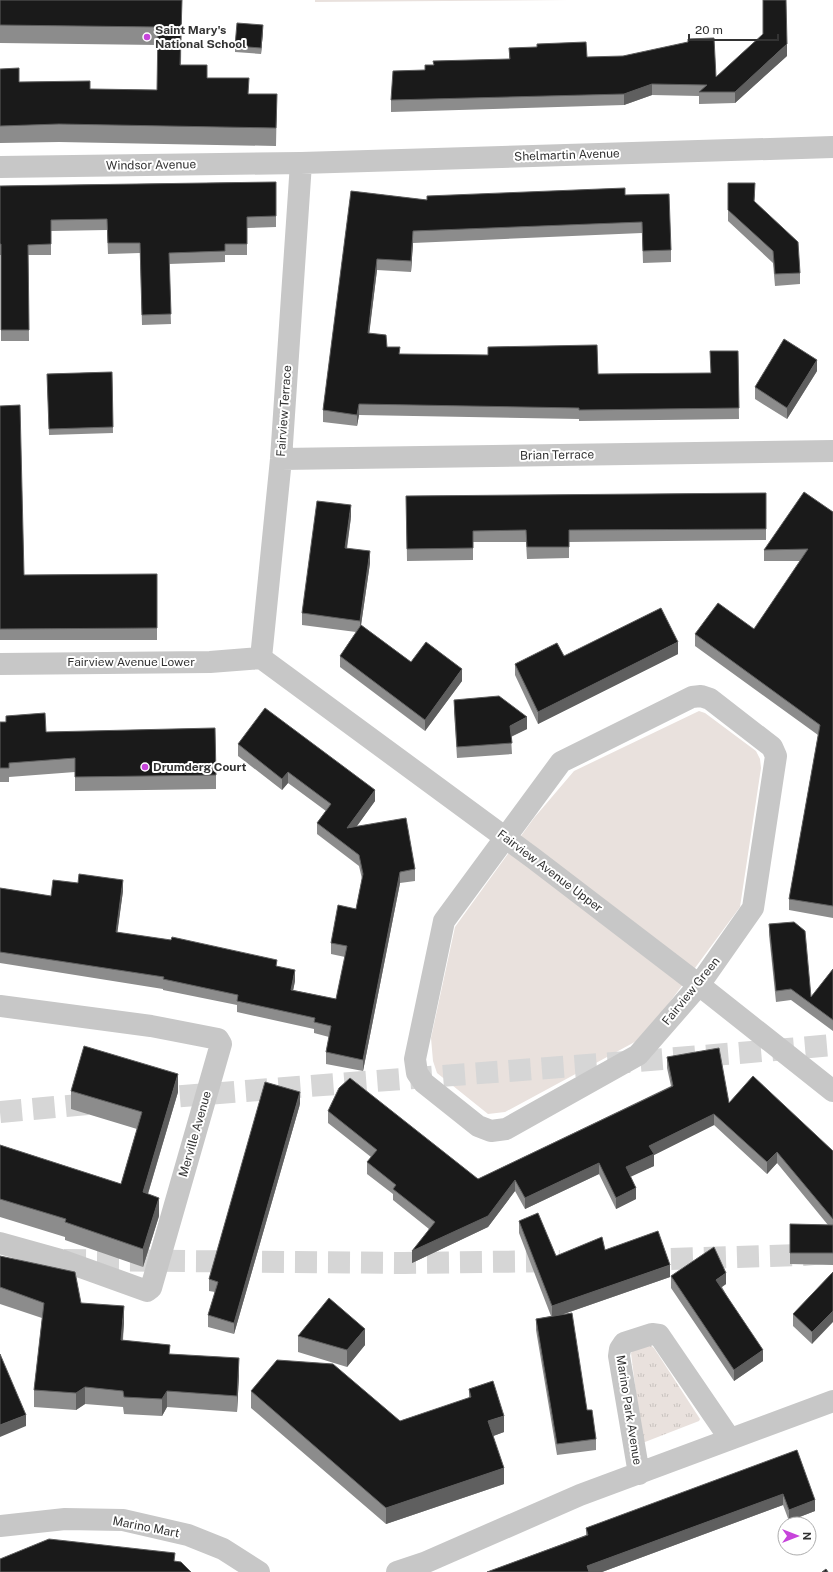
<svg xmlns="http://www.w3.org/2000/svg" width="833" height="1572" font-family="'Public Sans',sans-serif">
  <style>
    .grass { fill: url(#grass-tufts) }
    .green { fill: #e9e1dd }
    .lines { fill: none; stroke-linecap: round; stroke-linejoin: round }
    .highway-tunnel { stroke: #d6d6d6; stroke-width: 22; stroke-dasharray: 22 11; stroke-linecap: butt }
    .street { stroke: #c7c7c7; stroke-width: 22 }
    .wall { fill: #8c8c8c }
    .shaded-wall { fill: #5f5f5f }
    .building { fill: #1a1a1a; stroke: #5f5f5f }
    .poi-dot { fill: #c744db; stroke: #fff; stroke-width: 1.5 }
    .labels { text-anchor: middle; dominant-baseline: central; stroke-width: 4; stroke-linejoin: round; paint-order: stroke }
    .poi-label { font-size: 12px; font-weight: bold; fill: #333; stroke: #fff; text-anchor: start }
    .street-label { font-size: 12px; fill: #333; stroke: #fff }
  </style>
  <defs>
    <pattern id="grass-tufts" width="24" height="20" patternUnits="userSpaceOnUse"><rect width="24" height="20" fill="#e9e1dd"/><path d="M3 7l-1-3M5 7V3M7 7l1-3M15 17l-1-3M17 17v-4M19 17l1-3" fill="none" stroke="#c8c2be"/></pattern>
  </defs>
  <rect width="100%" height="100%" fill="#fff"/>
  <path class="grass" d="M650,1345l4,3 46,71 -1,2 -54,21h-3l-11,-89 3,-3z"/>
  <path class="green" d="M315,0h254l-254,2z
    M699,711l6,2 51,38 4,8 1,9 -21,139 -96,130 -139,75 -17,2 -51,-41 -4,-12 -2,-23 24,-111 79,-109 40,-47z"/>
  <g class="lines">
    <path class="highway-tunnel" d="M147,1099c228,-19 457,-34 686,-54
      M0,1112l100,-9
      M64,1260l340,3 156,-2
      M638,1260l166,-5 29,-3"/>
    <path class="street" d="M0,167l301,-4 532,-16
      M281,459l552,-8
      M261,658l272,200 166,127 134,106
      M261,658l20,-199 20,-296
      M0,664l210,-2 51,-4
      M701,696l9,3 62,48 4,9 -23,152 -54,77 -61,70 -132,74 -15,2 -13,-5 -54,-43 -7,-10 -2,-14 29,-138 117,-159 131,-65z
      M0,1006l151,20 67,13 3,5 -70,244 -4,3 -86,-31 -61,-17
      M639,1474l-20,-118 1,-7 4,-6 28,-9 7,1 71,104
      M0,1526l65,-7 58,1 65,15 35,14 36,23
      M397,1572l27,-9 156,-68 253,-94"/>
  </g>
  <path class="wall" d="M0,0h182l-1,65 26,13 42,16h28l-1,52 -217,-4 -59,1v-74l19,13 71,7 67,1 1,-45 -158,-2z
    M263,31l-2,23 -26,-2v-6z
    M509,48l78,9 129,20 71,-21 -52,47 -36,1v-8l-47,-1 -28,10 -233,7v-12l34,-30 8,-5 76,-6z
    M276,182v45l-29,1v27h-22v7l-56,2 2,60 -29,1 -2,-72 -32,1 -1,-24 -56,1v24h-23l1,86h-28v-86h-1v-69z
    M728,183l27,11 -1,8 46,71v11l-25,2 -2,-23 -45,-42z
    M351,191l76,9 198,-5 46,55v12l-28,1 -1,-30 -229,10 -2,29 -34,-2 -8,63 18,14 13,7 198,20 113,-1 27,-22 1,68 -160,2v-2l-220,-4 -2,11 -34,-4v-12z
    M817,371l-30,48 -32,-20v-12z
    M112,372l1,61 -64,2 -2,-61z
    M0,406l24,169 133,-1v66h-157z
    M766,493v47l-197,2v16l-42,1 -1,-17h-53v18l-66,1 -1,-65z
    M833,512v406l-44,-8v-11l29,-164 -123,-89v-12l59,-5 47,-68h-37v-11z
    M351,517l-4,32 23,14 -9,62 50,37 51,19 -37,50 -85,-64v-11l16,-24 -54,-7v-12z
    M678,654l-140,70 -23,-49v-11l49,-8z
    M454,700l73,29 -16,8 1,17 -55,4 -3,-47z
    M6,716l40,16 170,43v14l-141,2v-19l-66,5v5h-9v-60h6z
    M238,744l137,57 -19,26 59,42v12l-15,2 -37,188 -37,-7v-12l3,-15 -15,-4v-4l-77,-17v-7l-74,-15v-1l-163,-26v-75l51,8 72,-5 -6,41 160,34 18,15 -2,9 43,9 9,-42 -14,-3v-11l25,-34 6,-30 -3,-13 -42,-32v-11l9,-12 -38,-28 -6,7 -44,-34z
    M769,924l42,73 22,-28v62l-42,-31 -15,2 -7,-67z
    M667,1057l62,46 104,48v114l-43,-1v-40l38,1 -51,-62 -10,11 -53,-49 -60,30v11l-24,10 6,23 -20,10 -17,-35 -74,35 -10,-18 -27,36 -76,36 17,-34 -36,-29v-6l-26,-20v-12l4,-5 -43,-34v-12l150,68 193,-93 -4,-18z
    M71,1091l107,1 -30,102 11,22 -16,51 -78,-27v-3l-65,-20v-72l121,39 16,-55 -66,-20z
    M300,1104l-66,230 -26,-7v-12l7,-23 -6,-1v-12z
    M519,1221l37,35 49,-6 65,27 -109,38 26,95 9,29v11l-39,5 -21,-125v-11l15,-3 -32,-83z
    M0,1256l81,47 43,20 -1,17 116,35 -2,37 -70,-5 -5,9 -38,-2 -1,-7 -38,-3 -9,6 -42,-3v-17l8,-72 -42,-14z
    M833,1272l-21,72 -19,-18v-12z
    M671,1276l55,8 -4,3 41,74 -29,20 -63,-93z
    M298,1336l67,9 -18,22 -49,-15z
    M469,1389l35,43 -11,4 11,48 -118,40 -135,-116v-17l149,30 69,-23z
    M797,1450l18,61 -26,10 -6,-16 -181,67h-115l99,-37v-7z"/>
  <path class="shaded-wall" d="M263,25v6l-2,23v-6z
    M787,44v12l-52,47v-11z
    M652,84v11l-28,10v-11z
    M413,231v12l-2,29v-11z
    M377,259v11l-9,74v-11z
    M817,360v11l-30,48v-11z
    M359,404v11l-2,11v-11z
    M351,505v12l-6,43v-12z
    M370,551v12l-10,69v-11z
    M678,642v12l-140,70v-12z
    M462,669v12l-37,50v-11z
    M527,717v12l-17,8v-11z
    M288,772v11l-6,7v-11z
    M375,790v11l-28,39v-12z
    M400,872v11l-37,188v-11z
    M123,880v11l-7,52v-11z
    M295,970v11l-4,20v-11z
    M178,1074v18l-35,118v-18z
    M300,1092v12l-66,230v-11z
    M714,1114v11l-60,30v11l-28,13v-12l23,-21z
    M777,1152v11l-10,11v-12z
    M599,1163v11l-74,35v-11z
    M515,1180v11l-27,36 -76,36v-12z
    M636,1188v11l-20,10v-11z
    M159,1198v18l-16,51v-18z
    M670,1265v12l-118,41v-12z
    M726,1273v11l-10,7v-11z
    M124,1306v17l-3,33v-16z
    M833,1311v11l-21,22v-12z
    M365,1329v16l-18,22v-17z
    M763,1350v11l-29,20v-11z
    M239,1358v17l-2,37v-16z
    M85,1387v17l-9,6v-17z
    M167,1391v16l-5,9v-17z
    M26,1415v11l-26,11v-12z
    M504,1416v16l-16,6v-17z
    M504,1468v16l-118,40v-16z
    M783,1494v11l-181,67h-15v-6z
    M815,1500v11l-26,10v-11z"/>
  <path class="building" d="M0,0h182l-2,65h27v13h42l-1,16h29l-1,34 -217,-4 -59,2v-57l19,-1v14l71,-1v8l67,1 1,-63 -158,-2z
    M763,0h23l1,44 -52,48h-36l8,-7 -55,-1 -28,10 -233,6 2,-29 32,-1v-5h9l-1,-4 77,-2 -1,-11 28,-1v-3l49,-2 1,15 36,-1 65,-14v-3l26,-1 2,39 47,-43z
    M237,23l26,2 -2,23 -26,-2z
    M276,182v34l-29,1v27h-22v7l-56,2 2,61 -29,1 -2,-72h-32l-1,-24 -56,1v24l-23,1 1,85h-28v-86h-1v-58z
    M728,183h27l-1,18 44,41 2,31 -25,1 -2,-23 -45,-41z
    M625,188v7l44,-1 2,56 -28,1 -1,-29 -229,9 -2,30 -34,-2 -9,74 18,2 1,12h13l-1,7 89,1v-8l109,-2 1,29 113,-1 -1,-22h28l1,57 -160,2v-2l-220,-4 -2,11 -34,-5 28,-219 76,9v-4z
    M784,339l33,21 -30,48 -32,-21z
    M112,372l1,55 -64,2 -2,-55z
    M20,405l4,170 133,-1v54l-157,1v-223z
    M804,492l29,20v394l-44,-7 31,-174 -125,-91 23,-31 36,26 54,-80 -44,1z
    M766,493v36l-197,1v17h-42l-1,-17 -53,1v17l-66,1 -1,-53z
    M317,501l34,4 -6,43 25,3 -10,70 -58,-8z
    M661,608l17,34 -140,70 -23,-48 42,-21 7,13z
    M361,625l50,37 15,-20 36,27 -37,51 -85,-64z
    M499,696l28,21 -17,9 2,17 -55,4 -3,-47z
    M265,708l110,82 -28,38 59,-10 9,51 -15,3 -37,188 -37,-8 5,-26 -17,-4 1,-4 -78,-17 1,-6 -75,-16 1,-2 -164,-25v-64l51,8 2,-16 25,3 1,-9 44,6 -7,52 55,8 1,-3 105,23 -1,6 19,4 -4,20 45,9 11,-53 -16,-3 7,-38 18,4 7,-35 -4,-19 -42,-32 14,-19 -43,-32 -6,7 -44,-35z
    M45,713l1,19 169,-4 1,47 -141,2v-19l-66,5v5h-9v-46h6v-6z
    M794,922l11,9 6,66 22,-28v51l-42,-31 -15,2 -7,-67z
    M84,1046l94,28 -35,118 16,6 -16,51 -78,-27 1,-3 -66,-20v-54l121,39 21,-72 -71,-21z
    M719,1048l10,55 24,-27 80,75v68l-56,-67 -10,10 -53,-48 -65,32 5,8 -28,13 10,21 -20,10 -17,-35 -74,35 -10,-18 -27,36 -76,35 23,-29 -42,-33 3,-4 -29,-23 10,-12 -49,-39 11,-23 11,-10 128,101 195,-93 -6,-29z
    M265,1082l35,10 -66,231 -26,-8 10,-33 -9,-3z
    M538,1213l18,43 46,-19 3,13 53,-19 12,34 -118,41 -33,-85z
    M790,1224l43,1v28h-43z
    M714,1247l12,26 -10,7 47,70 -29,20 -63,-94z
    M0,1256l75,16 6,31 43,3 -3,34 49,5 -1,9 70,4 -2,38 -70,-5 -5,8 -38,-2 -1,-6 -38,-4 -9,6 -42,-3 10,-87 -44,-16z
    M833,1272v39l-21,21 -19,-18z
    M329,1298l36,31 -18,21 -49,-14z
    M572,1313l15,97h5l4,29 -39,5 -21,-125z
    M0,1354l26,61 -26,10z
    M277,1360l56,4 67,57 71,-24 -2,-8 24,-8 11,35 -16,5 16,47 -118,40 -135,-117z
    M797,1450l18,50 -26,10 -6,-16 -196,72 2,6h-102l101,-37 -2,-7z
    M49,1539l126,14 -1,8 7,1 10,10h-191v-13z
    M826,1569l2,3h-6z"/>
  <g class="poi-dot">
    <circle cx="147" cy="37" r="4"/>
    <circle cx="145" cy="767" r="4"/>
  </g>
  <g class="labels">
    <g class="poi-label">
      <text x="155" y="30">Saint Mary's<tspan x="155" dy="14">National School</tspan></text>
      <text x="153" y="767">Drumderg Court</text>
    </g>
    <g class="street-label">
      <text transform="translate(567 155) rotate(-2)">Shelmartin Avenue</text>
      <text transform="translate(151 165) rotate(-1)">Windsor Avenue</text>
      <text transform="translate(284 411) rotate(-86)">Fairview Terrace</text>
      <text transform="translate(557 455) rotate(-1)">Brian Terrace</text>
      <text x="131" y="662">Fairview Avenue Lower</text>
      <text transform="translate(550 871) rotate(37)">Fairview Avenue Upper</text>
      <text transform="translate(691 991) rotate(-51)">Fairview Green</text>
      <text transform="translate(195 1134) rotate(-74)">Merville Avenue</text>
      <text transform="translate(629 1410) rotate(81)">Marino Park Avenue</text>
      <text transform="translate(146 1527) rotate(11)">Marino Mart</text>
    </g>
  </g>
  <g transform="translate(797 1536) rotate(90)"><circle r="19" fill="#ffffff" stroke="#adadad"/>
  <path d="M0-3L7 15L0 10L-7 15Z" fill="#c744db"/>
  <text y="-6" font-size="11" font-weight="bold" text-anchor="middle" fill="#333333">N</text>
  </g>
  <path d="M689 34v6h89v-6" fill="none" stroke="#333333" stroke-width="2"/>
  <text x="695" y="34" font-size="12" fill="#333333" stroke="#ffffff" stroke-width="3" paint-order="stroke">20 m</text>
</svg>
